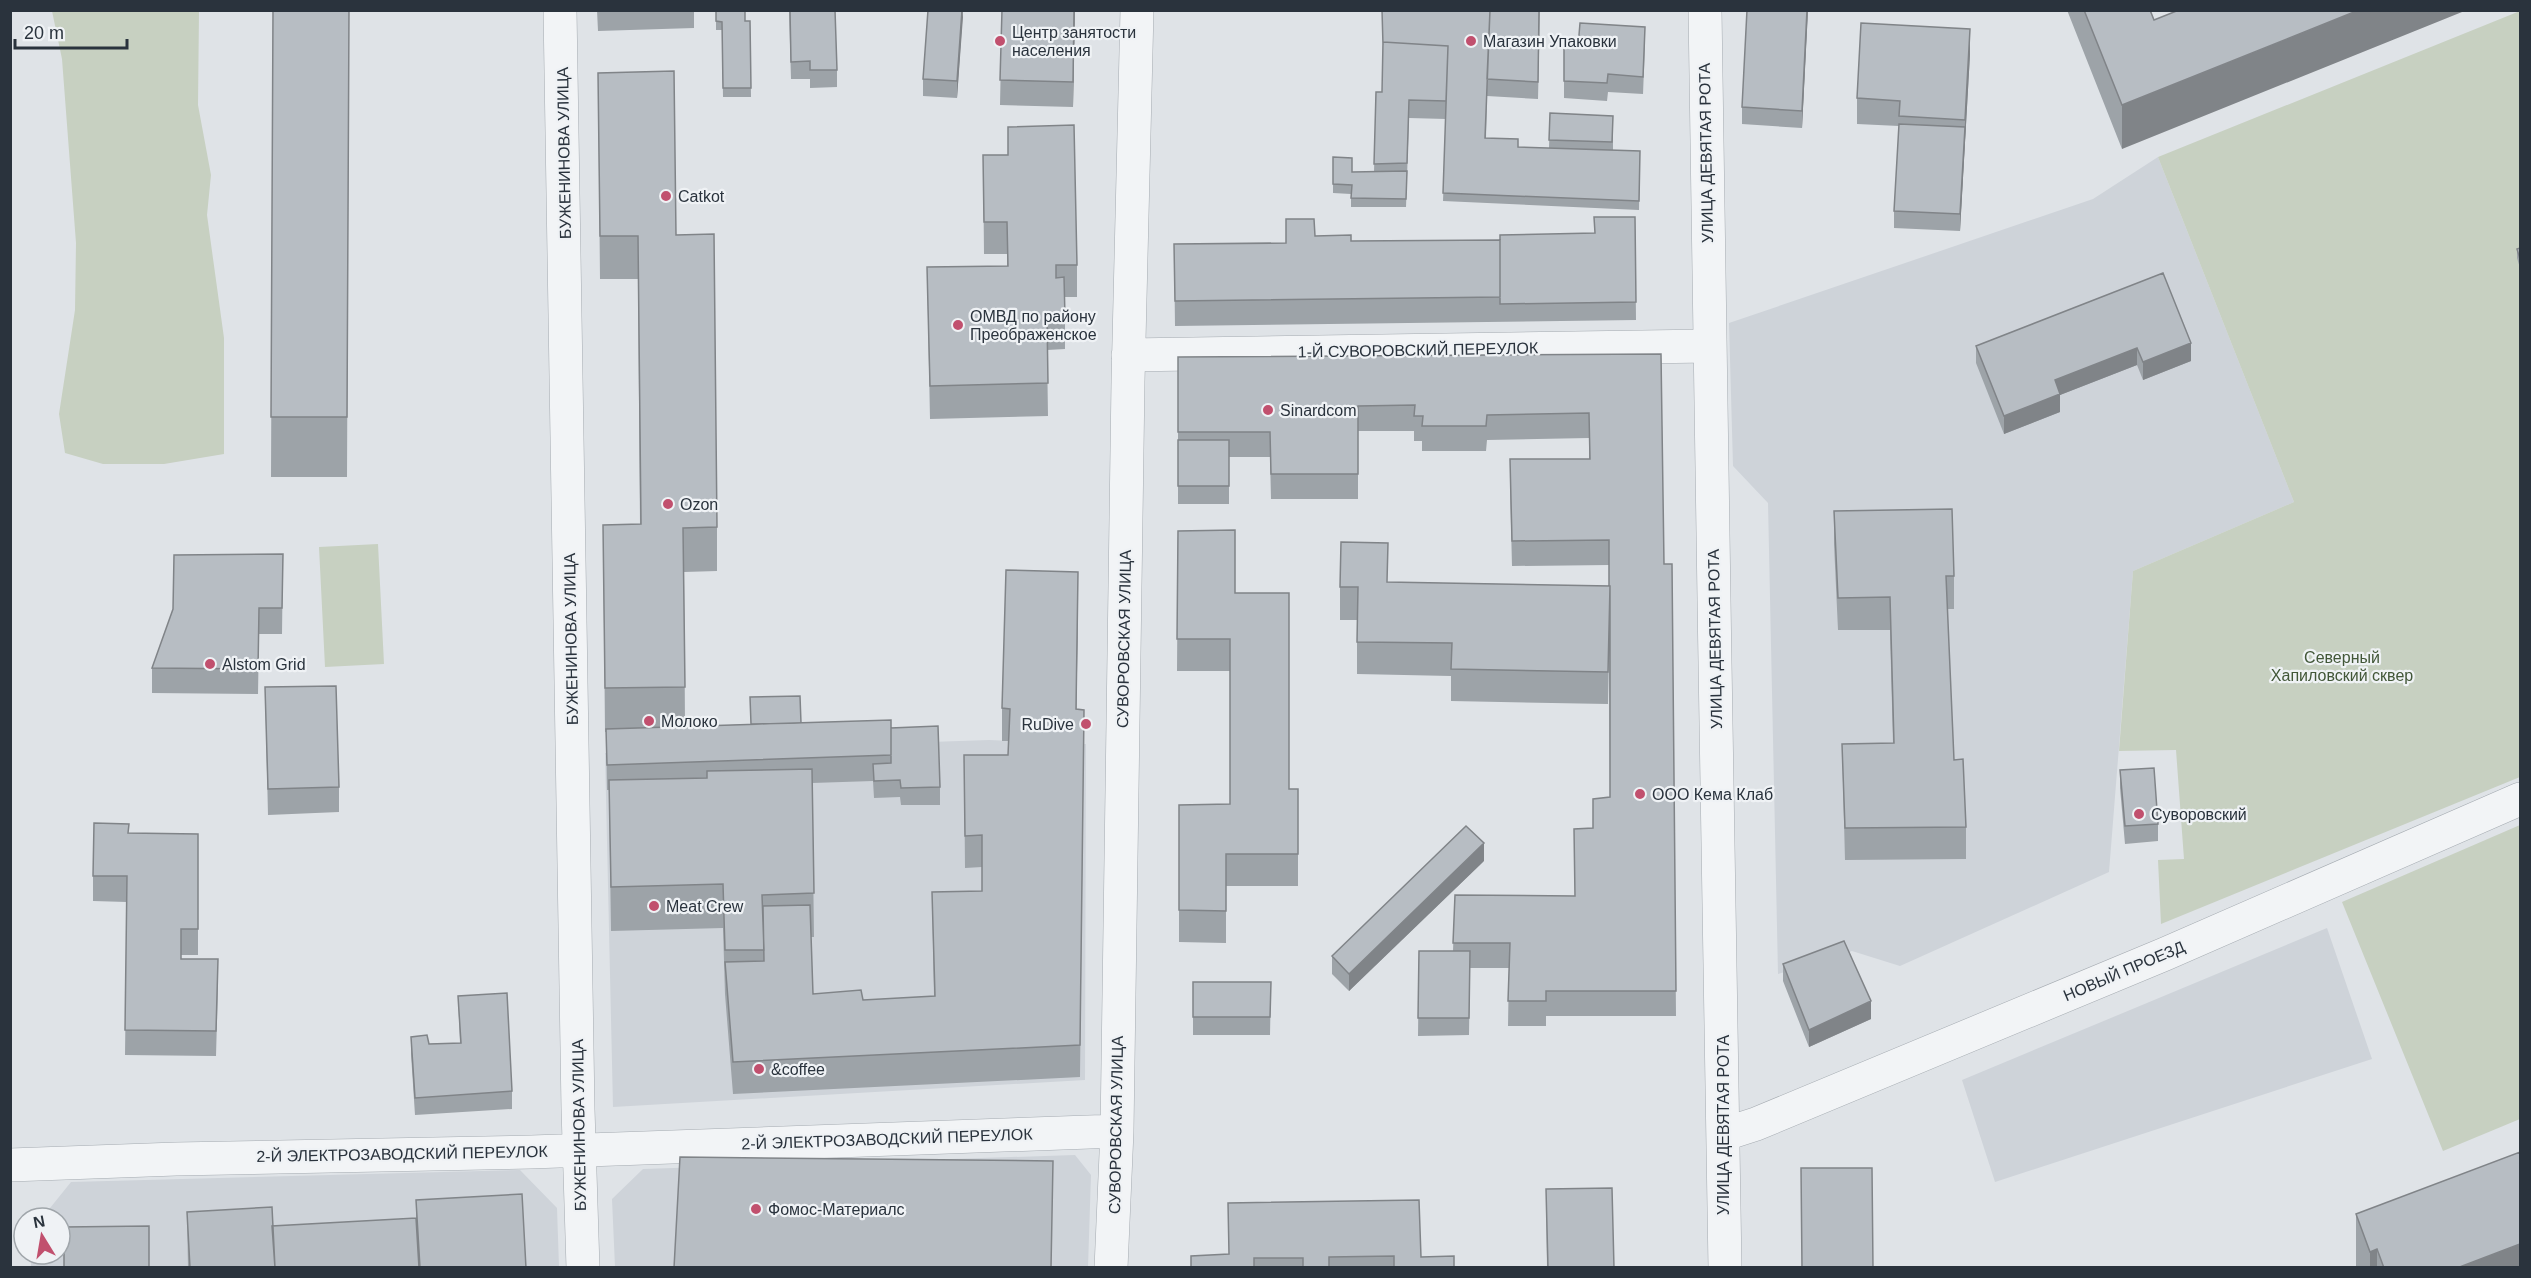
<svg xmlns="http://www.w3.org/2000/svg" width="2531" height="1278" font-family="Helvetica,sans-serif">
  <style>
    .built { fill: #ced3d9 }
    .green { fill: #c7d0c1 }
    .lines { fill: none; stroke-linecap: round; stroke-linejoin: round }
    .minor-casing { stroke: #a5abb1; stroke-width: 34 }
    .minor { stroke: #f2f4f6; stroke-width: 33 }
    .wall { fill: #9da3a8 }
    .shaded-wall { fill: #808488 }
    .building { fill: #b7bdc3; stroke: #808488; stroke-width: 1.5 }
    .poi-dot { fill: #c1506e; stroke: #eff2f5; stroke-width: 2 }
    .labels { text-anchor: middle; dominant-baseline: central; stroke-width: 4.5; stroke-linejoin: round; paint-order: stroke }
    .poi-label { font-size: 16px; fill: #2a333d; stroke: #eff2f5; text-anchor: start }
    .street-label { font-size: 16px; fill: #2a333d; stroke: #eff2f5 }
    .park-label { font-size: 16px; fill: #425738; stroke: #eff2f5 }
  </style>
  <rect width="100%" height="100%" fill="#dfe3e7"/>
  <path class="built" d="M2158,157l136,345 -161,69 -24,301 -209,94 -48,-15 -74,23 -10,-471 -35,-37 -4,-143 364,-124z
    M989,740l97,4 -1,336 -472,27 -8,-354z
    M2327,928l45,131 -377,123 -33,-102z
    M1075,1155l16,20 -3,92h-473l-3,-68 31,-30z
    M520,1170l37,38 2,59 -528,1v-14h29v-36h-18l29,-36z"/>
  <path class="green" d="M52,11h147l-1,94 13,70 -4,40 17,123v116l-60,10h-61l-38,-11 -6,-39 16,-104 1,-67 -14,-184z
    M2520,11v766l-359,147 -3,-64 26,-1 -8,-109 -57,1 14,-180 161,-69 -136,-345z
    M378,544l6,120 -59,3 -6,-120z
    M2520,825v294l-77,32 -101,-249z"/>
  <g class="lines">
    <defs>
      <path id="minor" d="M560,10l18,1099 5,159
        M1705,10c4,420 15,838 20,1258
        M1128,355l580,-9
        M1725,1134l31,-10 409,-170 355,-155
        M10,1165l166,-6 355,-7 586,-21
        M1111,1268l6,-137 11,-749 9,-372"/>
    </defs>
    <use href="#minor" class="minor-casing"/>
    <use href="#minor" class="minor"/>
  </g>
  <path class="wall" d="M273,10h76l-2,467h-76z
    M597,10h97v18l-96,3z
    M716,10l29,11h5l1,76h-28l-1,-67h-6z
    M789,10l48,60v17l-27,1v-9h-19z
    M963,10l-6,88 -34,-2v-17z
    M1002,10h73l-2,97 -73,-2z
    M1540,10l-2,89 -51,-3 -1,42 32,9 31,1 1,-35 63,3v34l27,1 -1,59 -196,-9 3,-82 -37,-1 -3,89h-55v-13l-18,-1v-36l19,15h22l2,-80h6z
    M1808,10l-6,118 -60,-4v-17z
    M2067,10h83l4,10 -32,129z
    M1645,44l-2,50 -35,-2 -1,9 -43,-3v-51z
    M1970,54l-10,177 -66,-3v-17l5,-85 -42,-2v-26z
    M598,73l78,162 41,292v44l-33,1 1,155 66,-3 -1,-27 51,26 90,5 49,59v18h-39l-1,-8 -26,1 -1,-17 -61,2 2,154h-3l2,57 50,6 71,-4 -2,-104 50,-1v-24l-17,1 -1,-113h44v-14h-6v-33l76,-104 -2,105 8,1 -4,367 -347,17 -8,-100 -2,-66 -112,3 -2,-141h-2l-1,-58h-1l-2,-207 37,-1 -2,-245h-38z
    M983,155l94,110v32h-12v52l-18,1 1,66 -118,3 -3,-152 80,-1v-12h-23z
    M1635,217l1,103 -461,6 -1,-82 112,-1 29,-7 36,5 149,-1 94,-7z
    M2520,248v20l-3,-10v-9z
    M2163,273l28,88 -48,19 -6,-15 -77,30v17l-56,22 -28,-71v-17z
    M1661,354l3,210h8l4,452h-130v10h-38l1,-58h-39l-1,67 -51,1 1,-85h34l2,-56 120,1 -1,-67 19,-1 17,-31 -1,-143 -1,50 -157,-3v-25l-94,-2v-54h-17v-33l48,-5 221,4v-21l-97,1 -2,-81 79,-26v-21l-102,2 -1,11h-64v-10h-8v-10h-56v68h-87l-1,-42h-41v47h-51v-147z
    M1834,511l120,65v33h-7l7,151 12,67v32l-121,1 -3,-116 51,-1 -3,-113h-52l-4,-86z
    M1178,531l57,62 54,196h9v97h-72v57l-47,-1v-137l51,-1v-133h-53z
    M283,554l-1,80h-23l-1,60 -106,-1v-25z
    M265,687l74,100v25l-71,3z
    M2120,770l38,54v17l-33,3 -5,-56z
    M129,833l69,1v121h-17v4l37,25 -2,72 -91,-1 2,-153 -34,-1v-25z
    M1484,861l-135,130 -17,-17v-18z
    M1783,964l88,55 -62,28 -26,-66z
    M1193,982h78l-1,53h-77z
    M458,996l54,95v18l-97,6 -4,-61v-17l18,7 31,-1z
    M1546,1189l68,79h-67z
    M416,1200l110,68h-338l-1,-56 85,14 144,-8z
    M1228,1203l193,54 33,11h-263l38,-14z
    M2356,1214l164,54h-164z"/>
  <path class="shaded-wall" d="M962,10l1,7 -6,81v-17z
    M1074,10h1l-2,97v-25z
    M1807,10h1l-6,118v-17z
    M2359,10h108l-345,139v-44z
    M1970,29v25l-10,177v-17z
    M2191,343v18l-48,19v-18z
    M2137,348v17l-77,30v17l-56,22v-18l51,-36z
    M1078,572v32l-2,138v-33z
    M1484,843v18l-135,130v-17z
    M1871,1001v18l-62,28v-17z
    M2520,1244v24h-63z
    M2377,1249v19h-7v-16z"/>
  <path class="building" d="M273,10h76l-2,407h-76z
    M716,10h29v11h5l1,67h-28l-1,-66 -6,-1z
    M790,10h45l2,60h-27v-9l-19,1z
    M928,10h34l-5,71 -34,-2z
    M1002,10h72l-1,72 -73,-2z
    M1382,10h108l-5,128 33,1v8l122,4 -1,50 -196,-8 5,-147 -65,-4v3z
    M1490,10h49l-1,72 -51,-3z
    M1747,10h60l-5,101 -60,-4z
    M2084,10h66l4,10 25,-10h180l-237,95z
    M1580,23l65,4 -2,50 -35,-3 -1,9 -43,-2v-34h14z
    M1861,23l109,6 -5,91 -66,-4 1,-15 -43,-3z
    M1383,42l65,4 -2,55 -37,-1 -2,63 -33,1 2,-72h6z
    M674,71l2,164 38,-1 3,293 -34,1 2,159 -80,1 -2,-163 38,-1 -3,-288h-38l-2,-163z
    M1550,113l63,3 -1,26 -63,-2z
    M1899,124l66,3 -5,87 -66,-3z
    M1074,125l3,140h-21v13l8,-1 1,40h-18l1,66 -118,3 -3,-119 81,-1 -1,-44h-23l-1,-67h25v-28z
    M1333,157l19,1v14l55,-1 -1,28 -55,-1 1,-13 -19,-1z
    M1594,217h41l1,85 -136,2v-69l95,-2z
    M1286,219h28l1,17 36,-1v6l149,-1v57l-325,4 -1,-57 112,-1z
    M2520,248v11l-3,-10z
    M2163,273l28,70 -48,19 -6,-14 -82,32 5,14 -56,22 -28,-70z
    M1661,354l3,210h8l4,427h-130v10h-38l2,-58h-57l2,-48 120,1 -1,-67 19,-1v-29l17,-2v-211h-1v-46l-97,1 -2,-82h80l-1,-46 -102,2 -1,11h-64l1,-10h-9l1,-11 -57,1v68h-87l-1,-42h-92v-75z
    M1178,440h51v46h-51z
    M1952,509l2,67h-8l8,184 9,-1 3,68 -121,1 -3,-84 52,-1 -4,-146 -52,1 -4,-87z
    M1235,530v63h54v196h9v65h-72v57l-47,-1v-105l51,-1v-165h-53l1,-108z
    M1341,542l47,1 -1,39 223,4 -2,86 -157,-3 1,-26 -95,-1 1,-55h-18z
    M283,554l-1,54h-23l-1,61 -106,-1 21,-59 1,-54z
    M1006,570l72,2 -2,137 8,1 -4,335 -347,17 -8,-100 39,-1 -1,-55 47,-1 3,89 48,-4 2,10 72,-4 -3,-104 50,-1v-56l-17,1 -1,-81h44l2,-46 -8,-1z
    M336,686l3,101 -71,2 -3,-102z
    M800,696l1,27 -50,1 -1,-27z
    M891,720v35l-284,10 -1,-36z
    M938,726l2,61 -39,1 -1,-8 -26,1 -1,-17 18,-1v-35z
    M2154,768l4,56 -33,2 -5,-56z
    M812,769l2,124 -52,2 2,55h-39l-2,-66 -112,3 -2,-107 98,-2v-7z
    M94,823l35,1 -1,9 70,1v95h-17v30h37l-2,72 -91,-1 2,-154h-34z
    M1466,826l18,17 -135,131 -17,-18z
    M1844,941l27,60 -62,29 -26,-66z
    M1419,951h51l-1,67h-51z
    M1193,982h78l-1,35h-77z
    M507,993l5,98 -97,7 -4,-61 16,-2 2,9 32,-1 -3,-47z
    M2520,1152v92l-63,24h-73l-7,-19 -7,3 -14,-38z
    M680,1157l373,4 -2,107h-377z
    M1801,1168h71l1,100h-71z
    M1612,1188l2,80h-66l-2,-79z
    M522,1194l4,74h-106l-4,-68z
    M1419,1200l2,57 33,-1v12h-60v-12l-65,1v11h-26v-10h-49v10h-63v-12l38,-2 -1,-51z
    M272,1207l3,61h-85l-3,-56z
    M416,1218l3,50h-144l-3,-42z
    M149,1226v42h-85v-41z"/>
  <g class="poi-dot">
    <circle cx="1000" cy="41" r="6"/>
    <circle cx="1471" cy="41" r="6"/>
    <circle cx="666" cy="196" r="6"/>
    <circle cx="958" cy="325" r="6"/>
    <circle cx="1268" cy="410" r="6"/>
    <circle cx="668" cy="504" r="6"/>
    <circle cx="210" cy="664" r="6"/>
    <circle cx="649" cy="721" r="6"/>
    <circle cx="1086" cy="724" r="6"/>
    <circle cx="1640" cy="794" r="6"/>
    <circle cx="2139" cy="814" r="6"/>
    <circle cx="654" cy="906" r="6"/>
    <circle cx="759" cy="1069" r="6"/>
    <circle cx="756" cy="1209" r="6"/>
  </g>
  <g class="labels">
    <g class="poi-label">
      <text x="1012" y="32">Центр занятости<tspan x="1012" dy="18">населения</tspan></text>
      <text x="1483" y="41">Магазин Упаковки</text>
      <text x="678" y="196">Catkot</text>
      <text x="970" y="316">ОМВД по району<tspan x="970" dy="18">Преображенское</tspan></text>
      <text x="1280" y="410">Sinardcom</text>
      <text x="680" y="504">Ozon</text>
      <text x="222" y="664">Alstom Grid</text>
      <text x="661" y="721">Молоко</text>
      <text x="1074" y="724" text-anchor="end">RuDive</text>
      <text x="1652" y="794">ООО Кема Клаб</text>
      <text x="2151" y="814">Суворовский</text>
      <text x="666" y="906">Meat Crew</text>
      <text x="771" y="1069">&amp;coffee</text>
      <text x="768" y="1209">Фомос-Материалс</text>
    </g>
    <g class="street-label">
      <text transform="translate(564 153) rotate(-91)">БУЖЕНИНОВА УЛИЦА</text>
      <text transform="translate(1706 153) rotate(-91)">УЛИЦА ДЕВЯТАЯ РОТА</text>
      <text transform="translate(1418 350) rotate(-1)">1-Й СУВОРОВСКИЙ ПЕРЕУЛОК</text>
      <text transform="translate(571 639) rotate(-91)">БУЖЕНИНОВА УЛИЦА</text>
      <text transform="translate(1124 639) rotate(-89)">СУВОРОВСКАЯ УЛИЦА</text>
      <text transform="translate(1715 639) rotate(-91)">УЛИЦА ДЕВЯТАЯ РОТА</text>
      <text transform="translate(2124 971) rotate(-23)">НОВЫЙ ПРОЕЗД</text>
      <text transform="translate(579 1125) rotate(-91)">БУЖЕНИНОВА УЛИЦА</text>
      <text transform="translate(1116 1125) rotate(-89)">СУВОРОВСКАЯ УЛИЦА</text>
      <text transform="translate(1723 1125) rotate(-90)">УЛИЦА ДЕВЯТАЯ РОТА</text>
      <text transform="translate(887 1139) rotate(-2)">2-Й ЭЛЕКТРОЗАВОДСКИЙ ПЕРЕУЛОК</text>
      <text transform="translate(402 1154) rotate(-1)">2-Й ЭЛЕКТРОЗАВОДСКИЙ ПЕРЕУЛОК</text>
    </g>
    <g class="park-label">
      <text x="2342" y="657">Северный<tspan x="2342" dy="18">Хапиловский сквер</tspan></text>
    </g>
  </g>
  <rect width="2531" height="1278" fill="none" stroke="#2a333d" stroke-width="24"/>
  <g transform="translate(42 1236) rotate(349)"><circle r="28" fill="#eff2f5" stroke="#a0a6ab" stroke-width="1.5"/>
  <path d="M0-4.5L10 22L0 15L-10 22Z" fill="#c1506e"/>
  <text y="-9" font-size="16" font-weight="bold" text-anchor="middle" fill="#2a333d">N</text>
  </g>
  <path d="M15 39v9h112v-9" fill="none" stroke="#2a333d" stroke-width="3"/>
  <text x="24" y="39" font-size="18" fill="#2a333d" stroke="#eff2f5" stroke-width="4.5" paint-order="stroke">20 m</text>
</svg>
